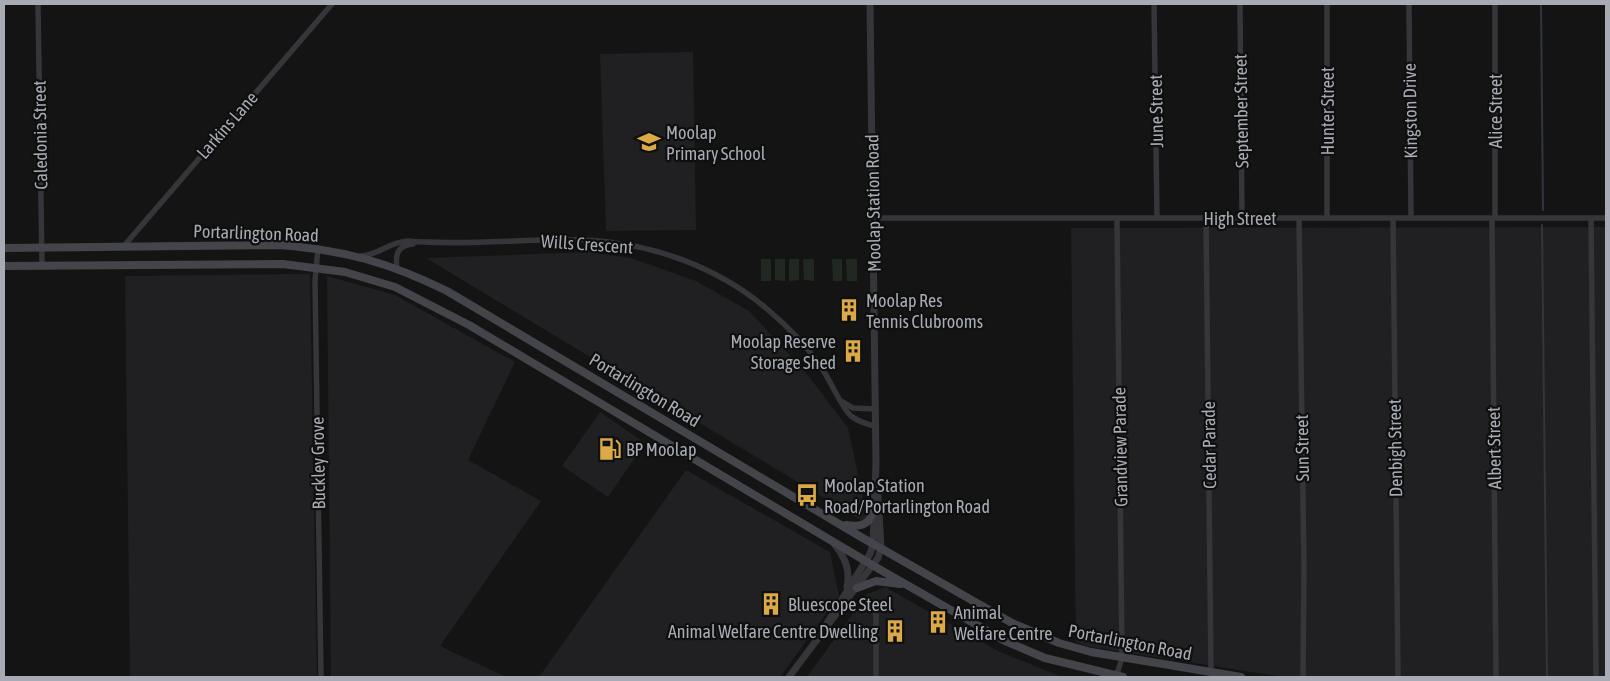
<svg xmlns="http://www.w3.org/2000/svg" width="1610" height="681" font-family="'Asap Condensed',sans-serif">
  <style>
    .built { fill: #202022 }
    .green { fill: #212821 }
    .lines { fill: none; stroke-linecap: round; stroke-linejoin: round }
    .stream { stroke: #2f363d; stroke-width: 2 }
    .minor { stroke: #36363a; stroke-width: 5.5 }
    .tertiary { stroke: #36363a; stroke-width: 7 }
    .secondary { stroke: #44454a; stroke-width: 8 }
    .labels { text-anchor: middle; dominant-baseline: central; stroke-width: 4.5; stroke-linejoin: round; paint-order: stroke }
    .street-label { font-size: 18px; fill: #a7abb4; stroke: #0f0f10 }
    .poi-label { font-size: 18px; fill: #a7abb4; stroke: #0f0f10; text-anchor: start }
  </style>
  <rect width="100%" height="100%" fill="#141415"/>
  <path class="built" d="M693,52l3,178 -90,1 -6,-177z
    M1606,227v450h-322l-199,-31 -9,-4 -5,-414z
    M588,252l43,6 65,23 53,30 55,59 44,58 21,97 -443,-267z
    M310,274l7,403h-187l-5,-401z
    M327,276l68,19 120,67 -47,98 73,41 -101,145 66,31h-175z
    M600,412l45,31 -37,54 -46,-31z
    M686,470l144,82 9,44 -59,81h-241z
    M885,587l113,64 64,26h-255l60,-83z"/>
  <path class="green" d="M761,259h10v22h-10z
    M775,259h10v22l-10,-1z
    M789,259h10v21l-10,1z
    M803,259h11v22l-10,-1z
    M832,259h10v22h-9z
    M846,259h11v22h-10z"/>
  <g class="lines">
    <path class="stream" d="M1541,4l2,206
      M1542,225l5,452"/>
    <path class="minor" d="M38,4l4,261
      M1154,4l3,214
      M1240,4l2,214
      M1409,4l2,214
      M1495,4v214
      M873,218h733
      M1206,218l5,455
      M1299,218l5,349 -1,110
      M1327,218v-214
      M1393,218l5,459
      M1492,218l4,459
      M1591,218l5,459
      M123,247l209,-243
      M318,248l-3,33 6,396
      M361,256c21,-2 27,-14 47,-15 59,5 119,-3 178,-1 65,3 132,27 181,69 19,16 38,35 52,55 10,13 22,43 32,52 8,6 15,8 24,10
      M397,269c-2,-15 0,-23 16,-25
      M843,402l10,6 22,1
      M876,603v74
      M1116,677l6,-19 -5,-440"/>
    <path class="tertiary" d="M833,542c11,14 18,27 14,45
      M821,633l49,-79 3,-10 3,-81 -6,-459
      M789,677l89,-119 3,-10 -4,-67"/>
    <path class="secondary" d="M4,248l275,-3c65,5 109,17 168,46l414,246 151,86 47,20 32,9 150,25
      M4,266l279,-2 62,8 50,15 74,38 410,244 126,72 40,17 78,19
      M846,525c13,2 23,1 27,-13
      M857,588l19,-7 24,3"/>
  </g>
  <defs>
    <symbol id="school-bare" viewBox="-9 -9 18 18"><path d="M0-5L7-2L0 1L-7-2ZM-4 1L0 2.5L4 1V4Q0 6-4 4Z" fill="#dba946" stroke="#0f0f10" stroke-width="2.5" paint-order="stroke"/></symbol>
    <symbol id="building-bare" viewBox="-9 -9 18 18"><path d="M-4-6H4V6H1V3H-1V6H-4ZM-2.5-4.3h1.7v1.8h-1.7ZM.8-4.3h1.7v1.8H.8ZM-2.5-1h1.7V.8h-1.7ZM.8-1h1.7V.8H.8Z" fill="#dba946" stroke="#0f0f10" stroke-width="2.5" paint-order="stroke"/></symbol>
    <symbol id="fuel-bare" viewBox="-9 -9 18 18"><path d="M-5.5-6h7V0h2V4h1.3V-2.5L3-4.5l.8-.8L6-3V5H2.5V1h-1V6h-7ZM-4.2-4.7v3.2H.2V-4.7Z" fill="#dba946" stroke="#0f0f10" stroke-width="2.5" paint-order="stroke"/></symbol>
    <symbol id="bus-bare" viewBox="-9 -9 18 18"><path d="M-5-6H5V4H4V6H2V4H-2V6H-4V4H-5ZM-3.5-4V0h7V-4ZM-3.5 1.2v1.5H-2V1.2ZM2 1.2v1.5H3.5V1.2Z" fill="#dba946" stroke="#0f0f10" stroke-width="2.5" paint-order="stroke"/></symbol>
  </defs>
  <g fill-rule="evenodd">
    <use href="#school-bare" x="633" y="126" width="32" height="32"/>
    <use href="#building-bare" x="833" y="294" width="32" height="32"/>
    <use href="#building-bare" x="837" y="335" width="32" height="32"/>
    <use href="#fuel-bare" x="594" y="433" width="32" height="32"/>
    <use href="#bus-bare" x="791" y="479" width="32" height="32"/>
    <use href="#building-bare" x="755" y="588" width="32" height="32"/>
    <use href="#building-bare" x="922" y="606" width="32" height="32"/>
    <use href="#building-bare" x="879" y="615" width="32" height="32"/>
  </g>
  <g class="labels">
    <g class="street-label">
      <text transform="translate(1156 111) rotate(-91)">June Street</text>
      <text transform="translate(1241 111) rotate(-91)">September Street</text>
      <text transform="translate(1327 111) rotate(-90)">Hunter Street</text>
      <text transform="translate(1410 111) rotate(-91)">Kingston Drive</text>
      <text transform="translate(1495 111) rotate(-90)">Alice Street</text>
      <text transform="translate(227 125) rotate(-49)">Larkins Lane</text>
      <text transform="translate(40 135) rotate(-91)">Caledonia Street</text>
      <text transform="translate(873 203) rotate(-91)">Moolap Station Road</text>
      <text x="1240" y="218">High Street</text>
      <text transform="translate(256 233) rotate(2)">Portarlington Road</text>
      <text transform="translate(587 244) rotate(4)">Wills Crescent</text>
      <text transform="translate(645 390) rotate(31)">Portarlington Road</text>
      <text transform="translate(1209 445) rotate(-91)">Cedar Parade</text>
      <text transform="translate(1120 447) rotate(-91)">Grandview Parade</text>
      <text transform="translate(1302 448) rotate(-91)">Sun Street</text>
      <text transform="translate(1395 448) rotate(-91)">Denbigh Street</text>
      <text transform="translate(1494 448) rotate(-91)">Albert Street</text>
      <text transform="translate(318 463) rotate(-91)">Buckley Grove</text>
      <text transform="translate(1130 642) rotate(11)">Portarlington Road</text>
    </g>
    <g class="poi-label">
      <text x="666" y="132">Moolap<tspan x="666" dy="21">Primary School</tspan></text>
      <text x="866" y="300">Moolap Res<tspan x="866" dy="21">Tennis Clubrooms</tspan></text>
      <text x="836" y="341" text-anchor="end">Moolap Reserve<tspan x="836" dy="21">Storage Shed</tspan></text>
      <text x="626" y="449">BP Moolap</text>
      <text x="824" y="485">Moolap Station<tspan x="824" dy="21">Road/Portarlington Road</tspan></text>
      <text x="788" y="604">Bluescope Steel</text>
      <text x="954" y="612">Animal<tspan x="954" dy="21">Welfare Centre</tspan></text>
      <text x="878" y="631" text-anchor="end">Animal Welfare Centre Dwelling</text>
    </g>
  </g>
  <rect width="1610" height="681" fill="none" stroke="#a7abb4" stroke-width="10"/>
</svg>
